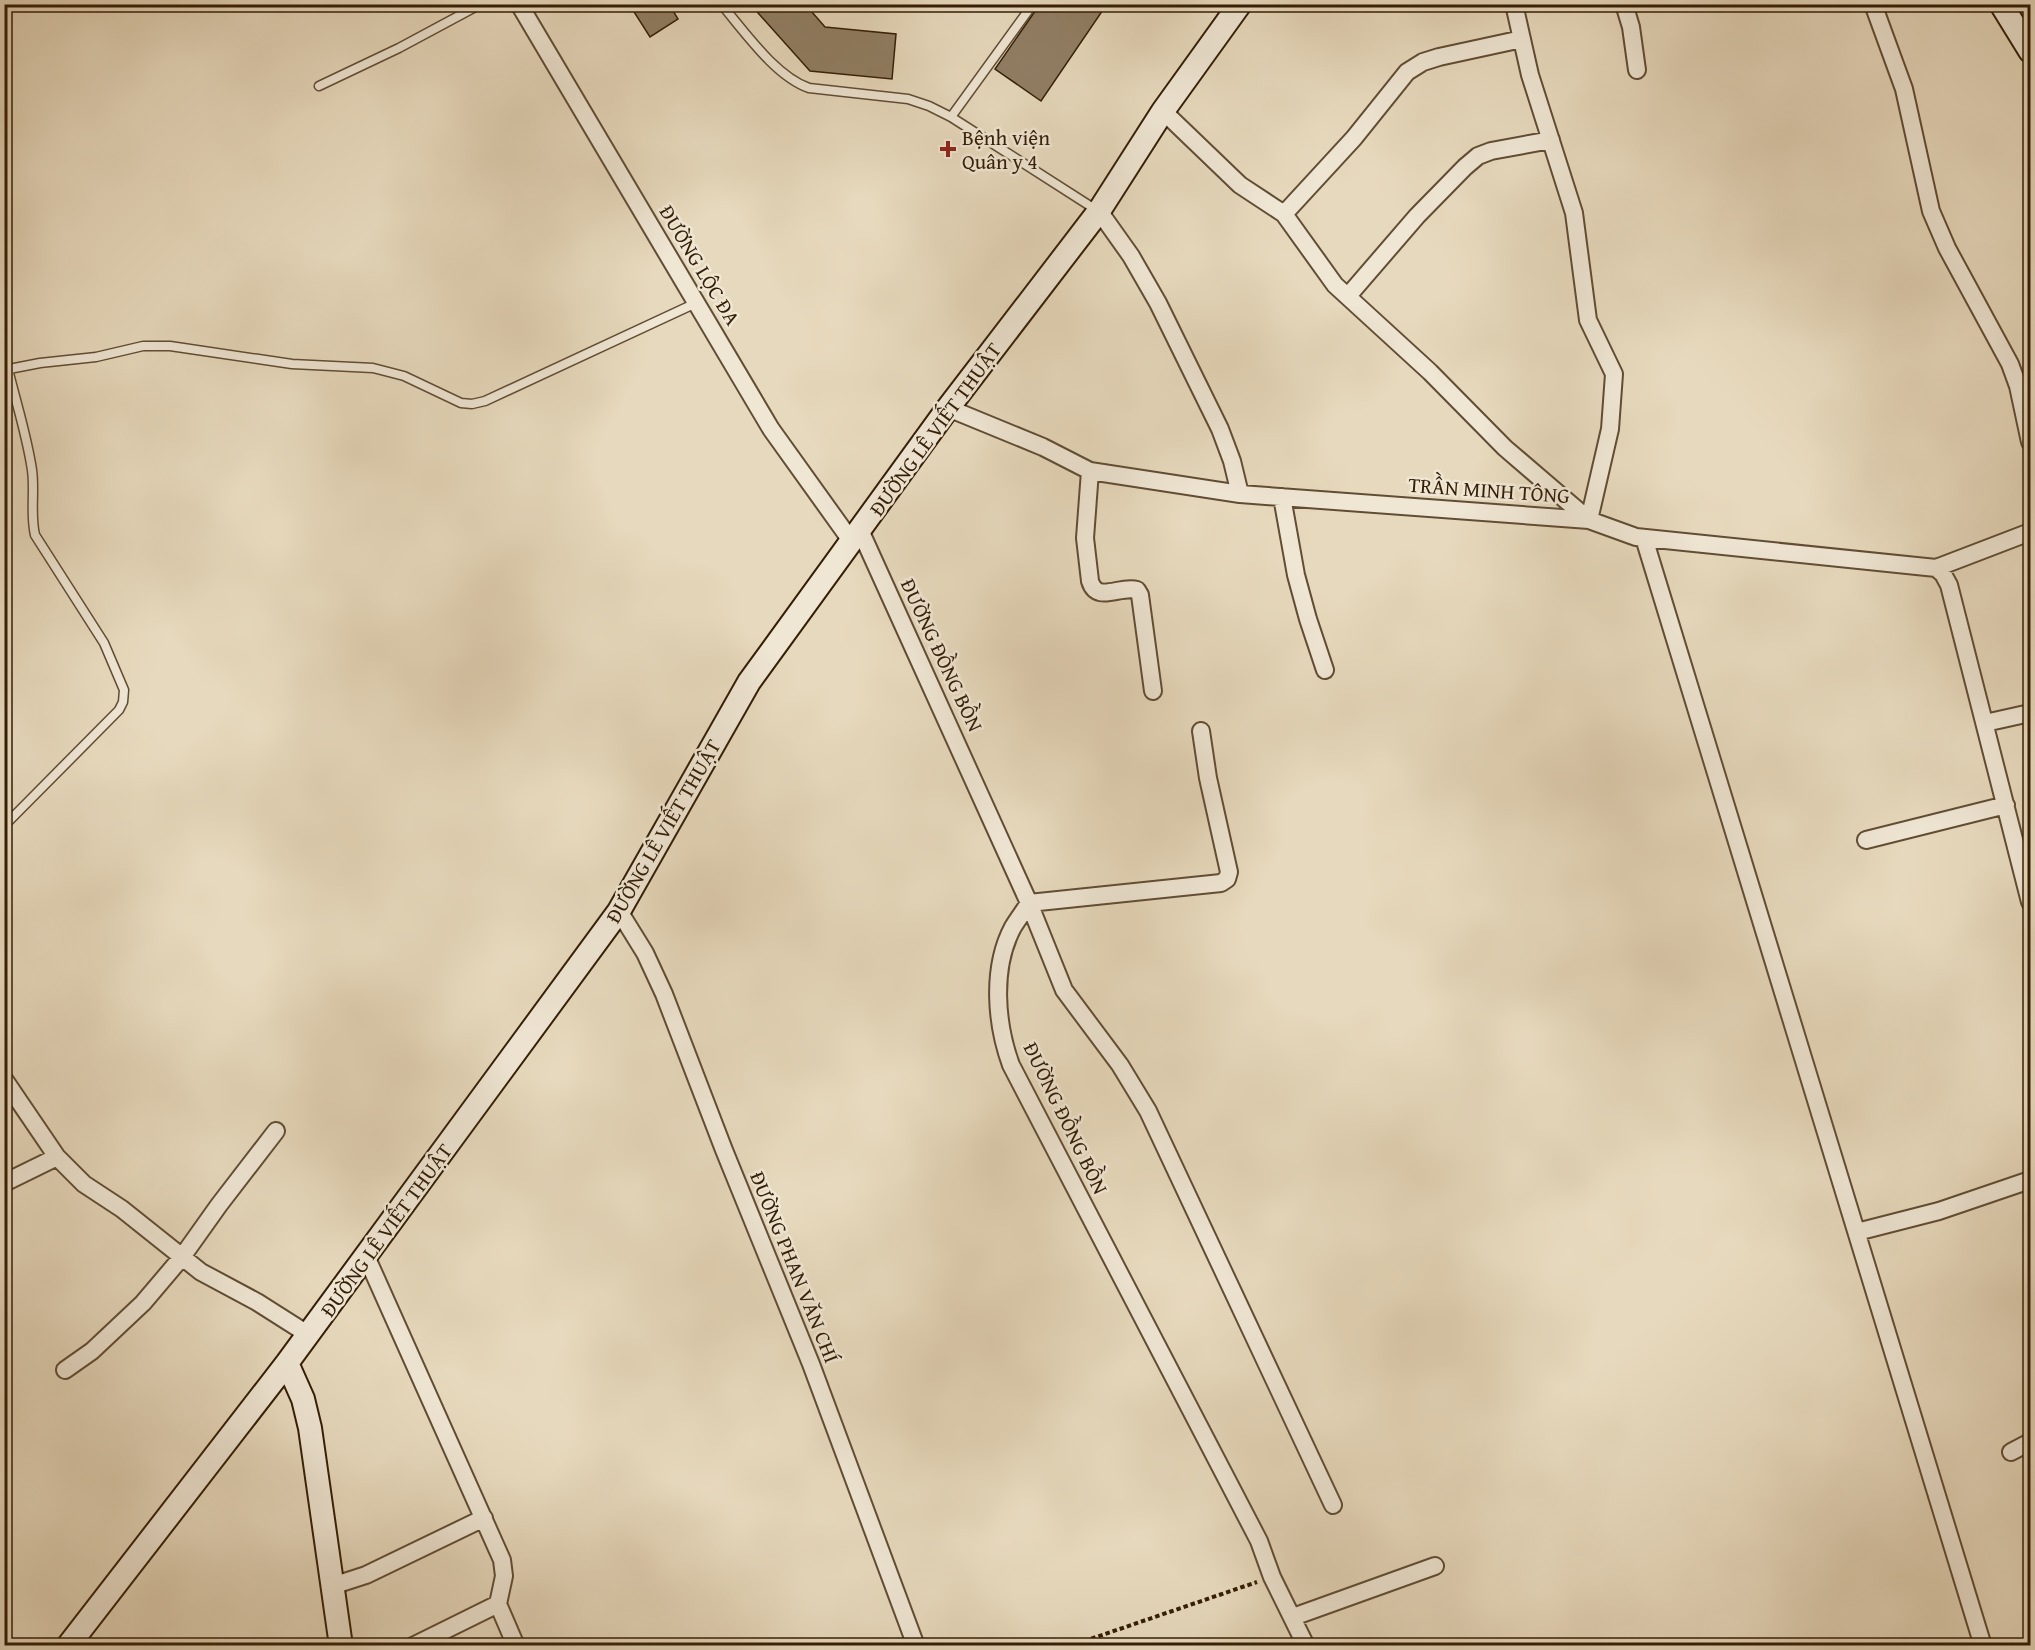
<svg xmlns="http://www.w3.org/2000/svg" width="2035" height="1650" font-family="'Gentium Book Plus',serif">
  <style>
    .building { fill: #917f65; stroke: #341e06; stroke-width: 1.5 }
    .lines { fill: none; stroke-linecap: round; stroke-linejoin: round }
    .lane-casing { stroke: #614d34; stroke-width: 11 }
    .street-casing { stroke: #614d34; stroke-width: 20 }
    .secondary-casing { stroke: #341e06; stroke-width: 26 }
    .path { stroke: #341e06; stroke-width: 4; stroke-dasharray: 4.5 3; stroke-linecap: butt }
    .lane { stroke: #efe6d4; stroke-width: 8 }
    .street { stroke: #efe6d4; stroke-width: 16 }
    .secondary { stroke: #efe6d4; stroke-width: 22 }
    .poi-dot { fill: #8f2418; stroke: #efe6d4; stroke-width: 2 }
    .labels { text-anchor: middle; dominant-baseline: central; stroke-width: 5; stroke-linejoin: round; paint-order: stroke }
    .poi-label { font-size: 21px; fill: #341e06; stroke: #efe6d4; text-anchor: start }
    .street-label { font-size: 21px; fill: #341e06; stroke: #efe6d4 }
  </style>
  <rect width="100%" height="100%" fill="#e7d9bd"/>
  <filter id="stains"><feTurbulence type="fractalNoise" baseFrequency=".00333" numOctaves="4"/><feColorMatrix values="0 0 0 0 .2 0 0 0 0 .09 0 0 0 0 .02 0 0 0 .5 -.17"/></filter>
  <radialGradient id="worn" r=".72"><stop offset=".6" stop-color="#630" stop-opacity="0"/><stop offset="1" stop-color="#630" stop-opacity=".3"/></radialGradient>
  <path class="building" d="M629,4h40l9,15 -28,18z
    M750,4h55l20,23 71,7 -4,45 -82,-8z
    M1040,4h67l-66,97 -46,-32z"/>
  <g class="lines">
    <defs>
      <path id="lane" d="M721,4c24,28 54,72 88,84l99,11 21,7 22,11 147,94
        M319,86l80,-38 82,-44
        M951,117l82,-113
        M4,370l36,-7 56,-6 47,-11h27l122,18 81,4 31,8 57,27 11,1 13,-3 211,-98
        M4,826l115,-116 4,-8 1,-12 -20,-47 -69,-108c-5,-21 0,-43 -3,-65 -5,-34 -16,-68 -24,-101"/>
      <path id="street" d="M519,4l252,425 81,113
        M1624,4l7,23 6,43
        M1873,4l31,85 27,122 16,37 63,116 8,22 12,56
        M1163,111l77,74 44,29 51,71 95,87 75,76 84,72 21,-91 4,-55 -26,-54 -14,-107 -44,-138 -16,-71
        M1099,211l32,45 27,47 62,126 12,32 8,33
        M1284,214l70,-76 53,-66 16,-10 16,-5 83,-18
        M1348,296l69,-80 48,-49 13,-11 13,-5 60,-11
        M948,408l95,39 47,24 150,23 349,26 47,17 300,31 94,-36
        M1090,471l-5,67 5,43c7,23 30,4 47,9l3,5 13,96
        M1282,497l14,78 12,44 17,51
        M860,530l169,373c-5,8 -11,16 -16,24 -22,41 -17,97 -2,138l248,476 13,36 34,69
        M1644,538l339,1108
        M1936,568l7,6 6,11 81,317
        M1985,723l45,-10
        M1201,731l7,47 21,94 -2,7 -6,4 -192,20 35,87 56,75 28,46 185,394
        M1866,840l140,-35
        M619,911l26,42 19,41 60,156 87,214 105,282
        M4,1079l53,78 27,27 38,25 79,63 56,30 52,33
        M4,1183l53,-26
        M1857,1232l82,-21 91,-31
        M366,1256l136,304 2,16 -6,28 -85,42
        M65,1370l27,-19 51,-48 39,-46 37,-52 57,-74
        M2011,1452l19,-10
        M332,1586l34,-11 118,-57
        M498,1604l18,42
        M1293,1617l142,-51"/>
      <path id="secondary" d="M2001,4l29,47
        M287,1363l16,36 7,29 31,218
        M68,1646l219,-283 332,-452 130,-229 199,-274 151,-197 64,-100 77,-107"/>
    </defs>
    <use href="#lane" class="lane-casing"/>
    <use href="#street" class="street-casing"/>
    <use href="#secondary" class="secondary-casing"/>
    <path class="path" d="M1070,1646l187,-64"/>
    <use href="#lane" class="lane"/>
    <use href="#street" class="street"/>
    <use href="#secondary" class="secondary"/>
  </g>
  <path class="poi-dot" d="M945 140h6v6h6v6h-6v6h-6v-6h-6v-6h6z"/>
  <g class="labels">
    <g class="poi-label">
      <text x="962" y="137">Bệnh viện<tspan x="962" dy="24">Quân y 4</tspan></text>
    </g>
    <g class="street-label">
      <text transform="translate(700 265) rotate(59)">ĐƯỜNG LỘC ĐA</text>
      <text transform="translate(935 429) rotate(-54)">ĐƯỜNG LÊ VIẾT THUẬT</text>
      <text transform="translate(1489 490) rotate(4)">TRẦN MINH TÔNG</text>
      <text transform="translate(942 655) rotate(65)">ĐƯỜNG ĐỒNG BỒN</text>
      <text transform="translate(663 831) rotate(-60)">ĐƯỜNG LÊ VIẾT THUẬT</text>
      <text transform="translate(1066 1118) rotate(64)">ĐƯỜNG ĐỒNG BỒN</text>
      <text transform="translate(386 1230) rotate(-54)">ĐƯỜNG LÊ VIẾT THUẬT</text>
      <text transform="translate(795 1267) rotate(68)">ĐƯỜNG PHAN VĂN CHÍ</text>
    </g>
  </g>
  <rect width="2035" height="1650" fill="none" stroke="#e7d9bd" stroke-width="24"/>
  <rect x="6" y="6" width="2023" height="1638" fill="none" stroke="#341e06" stroke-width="3"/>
  <rect x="12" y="12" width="2011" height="1626" fill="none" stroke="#341e06" stroke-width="1.5"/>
  <rect width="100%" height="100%" filter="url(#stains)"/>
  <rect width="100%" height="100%" fill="url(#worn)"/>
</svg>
